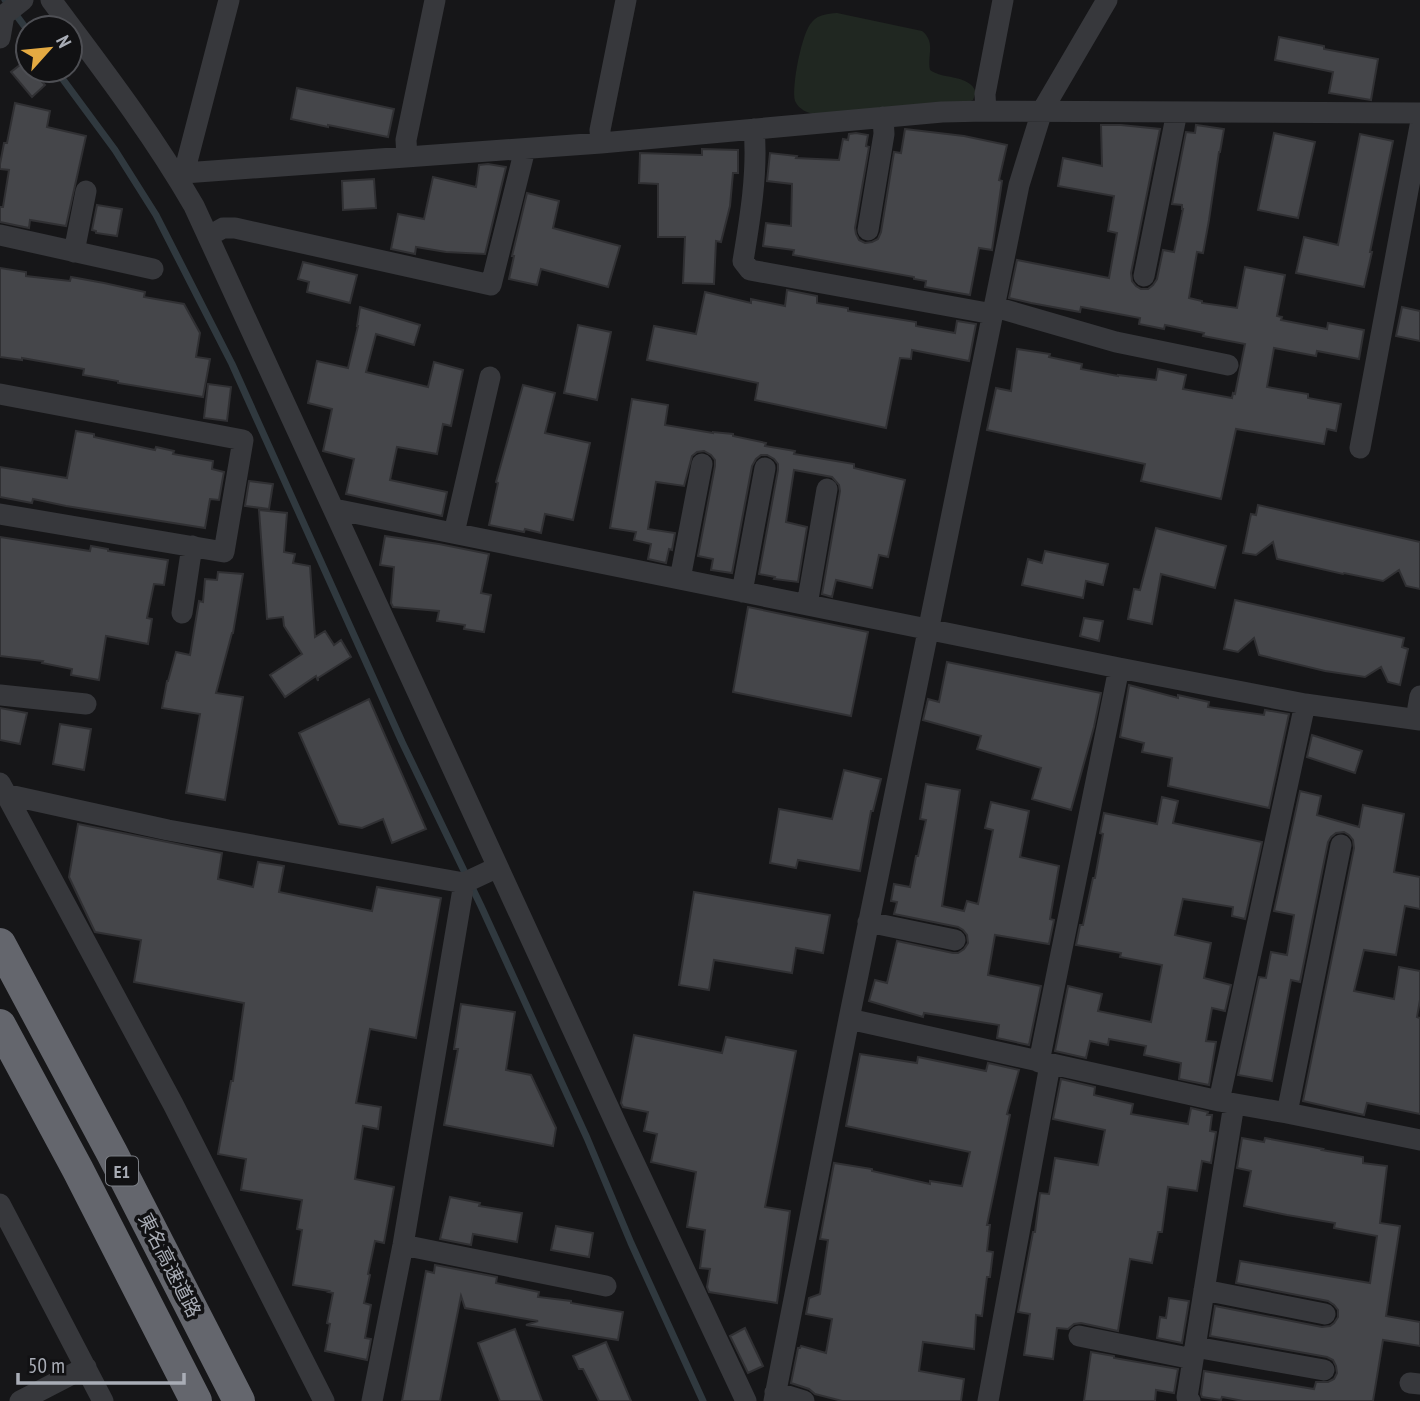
<svg xmlns="http://www.w3.org/2000/svg" width="1420" height="1401" font-family="'PT Sans Narrow','Noto Sans JP',sans-serif">
  <style>
    .green { fill: #202721 }
    .lines { fill: none; stroke-linecap: round; stroke-linejoin: round }
    .stream { stroke: #30393f; stroke-width: 7 }
    .building { fill: #45464a; stroke: #303033; stroke-width: 2 }
    .minor { stroke: #37383c; stroke-width: 21 }
    .highway { stroke: #64666d; stroke-width: 32 }
    .labels { text-anchor: middle; dominant-baseline: central; stroke-width: 7; stroke-linejoin: round; paint-order: stroke }
    .shield { fill: #111113; stroke: #7b7e85; stroke-width: 2 }
    .shield-label { font-size: 18px; font-weight: bold; fill: #a9adb6 }
    .street-label { font-size: 19px; fill: #a9adb6; stroke: #111113 }
  </style>
  <rect width="100%" height="100%" fill="#161618"/>
  <path class="green" d="M837,13l85,18c14,11 5,24 8,39 14,10 39,4 46,22l-3,8 -7,3 -149,12c-9,-2 -18,-5 -22,-14 -4,-13 7,-70 17,-79 7,-8 15,-8 25,-9z"/>
  <g class="lines">
    <path class="stream" d="M5,0l23,31
      M56,70l59,80 41,65 76,149 170,378 79,164 106,232 44,105 72,158"/>
  </g>
  <path class="building" d="M1279,37l45,9v3l54,10 -7,41 -42,-7 4,-21 -58,-12z
    M25,61l3,4v5h4l13,15 -13,12 -21,-25z
    M297,88l97,21 -6,28 -60,-12v2l-37,-8z
    M15,103l35,8 -3,16 39,9 -20,90 -36,-6 -1,8 -29,-6v-15h3l6,-37 -9,-1v-5l4,-21h3z
    M1101,125h20l39,4 -29,144 1,8 4,5 5,3h7l5,-4 4,-6 6,-29 11,2 9,-43h-1v-4l-10,-1 14,-72 9,1 1,-8 28,4 -4,23h-1l-10,68 -6,33 -6,-1 -8,46 13,3v2l35,5 8,-41 40,8 -8,41 5,1 -1,3 46,9 1,-6 36,7 -5,29 -42,-8 -1,5 -42,-8 -7,39 41,7v4l33,6 -5,27 -9,-2 -3,15 -88,-15 -15,70 -80,-18 4,-17 -158,-34 9,-42 15,3 6,-42 33,5 -1,3 33,7 -1,5 37,7v-1l38,5 2,-11 28,6 -3,14 49,9 1,-5 2,1 10,-50 -42,-8 1,-3 -39,-8 -1,4 -25,-5 1,-6 -59,-11 -1,5 -49,-9 -22,-5 8,-38 92,18 8,-45 -9,-2 6,-35 -56,-10 5,-28 39,8z
    M905,129l59,7 43,9 -8,35 3,1 -10,69 -13,-2 -9,47 -45,-8 1,-6 -12,-2v-2l-121,-22 1,-5 -31,-4 3,-23 25,3 1,-42 -25,-3 3,-28 27,3 -1,2 43,2 4,-21 5,1 1,-6 7,-1 12,2 -2,11 3,1 -14,81 1,6 3,6 6,3 7,-1 6,-3 3,-7 13,-80 7,1z
    M1274,133l41,9 -17,76 -40,-8z
    M1360,134l33,7 -23,111h2l-8,35 -68,-14 8,-36 34,8z
    M702,149l36,1v23h-5l-3,33 -9,36 -5,-1 -2,43 -31,-1 2,-46h-27v-53l-19,-1 1,-30 62,2z
    M488,164l18,3 -21,87 -39,-2 -30,-5 -1,7 -24,-5 7,-35 26,5 9,-42 43,10 3,-22z
    M374,179l2,29 -33,2 -1,-29z
    M527,193l32,8 -6,27 67,18 -12,41 -67,-18 -4,16 -28,-6 5,-23h-2z
    M97,205l25,4 -5,27 -21,-3v-2l-4,-1z
    M303,262l54,13 -7,28 -43,-11 2,-10 -11,-3z
    M0,268l26,4v4l44,5 1,-4 33,6 41,9 -1,5 40,7 16,29 -4,24 14,2 -7,38 -85,-14v-2l-35,-6 1,-6 -62,-11v2l-22,-3z
    M787,290l30,6v7l31,5v3l68,11v4l39,7 2,-12 19,3 -7,37 -57,-11 -1,9 -11,-1 -14,70 -131,-28 3,-17 -111,-23 7,-34 42,8 9,-42 46,11v-4l34,7z
    M360,307l60,18 -6,20 -38,-11 -10,38 62,15 6,-25 29,8 -12,56 -8,-2 -6,30 -40,-7 -7,33 57,12 -5,24 -96,-22 8,-35 -31,-8 9,-42 -24,-6 9,-42 31,7 10,-42h-1z
    M1402,307l18,4v30l-24,-5z
    M578,325l33,7 -14,68 -33,-7z
    M208,384l23,3 -4,34 -23,-3z
    M523,385l32,8 -10,40 45,10 -17,77 -28,-6 -4,19 -16,-4 -1,3 -35,-7 9,-42 -2,-1z
    M632,399l36,6 -3,20 48,8v-1l20,2v2l33,7 -1,3 30,5 -1,3 60,10v4l51,12 -17,77 -9,-2 -7,33 -36,-8 -4,17 -10,-3 18,-103 -1,-6 -7,-8 -38,-7 -8,52 21,5 -9,55 -24,-3 1,-2 -16,-3 19,-104v-6l-4,-5 -7,-4h-6l-5,4 -4,7 -20,107 -21,-3 2,-11 -15,-3 17,-90v-6l-4,-5 -7,-4 -7,1 -5,4 -8,30 -28,-4 -8,47 27,4 -3,17 -3,-1 -3,14 -18,-4 3,-15 -17,-4 2,-8 -26,-4z
    M76,431l18,3v3l61,13 1,-3 18,4 -1,3 40,7 -1,8 12,3 -1,5 -4,23 -9,-1 -5,29 -139,-22 -33,-7 -1,4 -32,-6v-30l67,11z
    M249,481l24,3 -4,25 -24,-3z
    M1258,505l162,37v47l-14,-3 -7,-16 -16,11 -39,-8 -1,1 -66,-15 -4,-17 -17,13 -13,-2 8,-39 5,1z
    M259,510l28,3 -3,39 11,2 -2,9 17,3 5,71 10,-6 9,14 7,-5 10,17 -33,21v3l-2,-5 -31,21 -15,-22 32,-21 -18,-28 -1,-9 -16,2z
    M1156,528l70,18 -11,42 -54,-14 -9,50 -24,-5 6,-30 6,1z
    M385,536l54,8 50,10 -8,39 10,2 -7,37 -20,-3 1,-4 -28,-4 2,-10 -46,-4 -2,-4 3,-36 -14,-2z
    M0,537l90,14 1,-5 17,3v2l60,9 -4,25 -10,-1 -7,34 5,1 -4,25 -42,-8 -7,44 -28,-5 1,-6 -30,-6 1,-2 -43,-5z
    M1045,551l63,13 -5,21 -17,-4 -3,17 -61,-13 6,-26 14,4z
    M218,572l25,2 -10,59h-1l-16,60 27,4 -18,103 -39,-7 14,-79 -38,-6 5,-27h1l8,-29 14,3 9,-54 4,1 2,-23 12,1z
    M1235,600l169,38 -2,9 6,2 -8,36 -12,-3 -7,-15 -16,10 -40,-6 -66,-16 -5,-17 -16,14 -14,-3z
    M748,607l120,25 -17,84 -118,-24z
    M1084,618l19,3 -4,20 -19,-5z
    M947,662l154,31 -7,34 -23,83 -39,-11 9,-31 -64,-19 4,-13 -58,-16 5,-21 11,3z
    M1129,685l49,13v-3l31,7 -1,5 56,8 1,-5 24,4 -20,94 -101,-22 4,-28 -30,-6 2,-9 -24,-6z
    M369,699l57,130 -34,14 -9,-24 -21,9 -23,-4 -40,-91z
    M0,708l27,5 -7,31 -20,-4z
    M60,724l31,5 -7,41 -31,-6z
    M1312,735l50,16 -7,22 -48,-16z
    M844,770l37,9 -8,32h-2l-11,60 -62,-11 -2,8 -26,-5 9,-54 53,10z
    M926,784l34,6 -18,116 22,5 3,-10 11,3 15,-74 -8,-2 6,-26 38,9 -9,46 39,9 -9,53 4,1 -5,24 -54,-9 -7,40 53,11 -12,59 -32,-7 2,-13 -75,-12 -1,4 -54,-16 6,-21 12,3 10,-42 56,12h5l6,-4 4,-6 -1,-8 -4,-5 -5,-3 -64,-13 3,-12 -6,-1 3,-17 16,3 6,-31h2l8,-36 -6,-1z
    M1300,791l21,5 -4,19 42,12 4,-22 41,9 -10,58 26,5v32l-15,-3 -9,49 -32,-5 -10,41 40,8 5,-32 21,4v29l-3,17 3,1v96l-53,-11 -3,12 -61,-14 51,-253 -1,-8 -4,-5 -5,-3 -8,1 -5,4 -3,5 -28,140 -9,-2 -19,101 -34,-6 21,-98 7,1 5,-26 16,3 7,-40 -20,-4z
    M1162,797l16,4 -5,22 89,19 -17,77 -13,-3 1,-9 -50,-8 -8,36 36,8 -7,35 27,7 -6,26 -13,-3 -6,33 10,1 -7,43 -30,-6 2,-16 -37,-8 2,-9 -37,-7 -1,6 -18,-4 -4,17 -31,-7 13,-65 34,8 -4,17 53,11 11,-57 -42,-8 1,-4 -45,-8 4,-20h3l10,-47h2l8,-44 -3,-1 4,-20 53,11z
    M78,824l144,29 -4,26 35,8 5,-25 26,4 -5,26 93,19 5,-24 64,11 -25,140 -46,-9 -14,74 25,4 -3,22 -15,-3 -8,53 39,8 -10,56 -9,-2 -7,33 2,1 -6,28 7,2 -6,33 6,1 -4,21 -42,-9 5,-27 -3,-1 6,-30 -5,-1 1,-1 -36,-6 9,-55 -5,-1 5,-29 -61,-10 5,-31 -28,-5 13,-73h2l11,-78 -110,-21 7,-42 -46,-8 -26,-55z
    M694,892l136,23 -7,38 -27,-5 -4,25 -78,-13 -5,30 -30,-5z
    M461,1004l54,8 -9,58 25,5 25,53 -3,18 -109,-21 14,-76h-4z
    M634,1035l88,18 4,-16 70,14 -31,156 25,4 -13,92 -68,-11 -2,-5 3,-18 -10,-1 5,-38 -18,-3 9,-55 -45,-10 6,-28 -13,-3 4,-19 -25,-5 -2,-4z
    M860,1054l57,9 1,-6 68,14 2,-8 31,7 -12,44 3,1 -23,110h3l-3,26 6,1 -3,25h-3l-5,39 -6,-1 -2,34 -51,-7 -4,29 45,8 -3,22h-119l-27,-7 -6,-5 -18,-6 7,-35h2l1,-2 25,7 6,-34 -26,-5 3,-16 11,-4 8,-54 -8,-1 14,-76 38,6v2l58,13v-3l32,5 8,-34 -124,-26z
    M1061,1079l34,8 -1,8 39,9 -2,10 57,10 3,-16 17,4 -1,3h5l-2,16 6,1 -5,31 -9,-2 -5,30 -29,-4 -6,45h-4l-6,31 -22,-4 -12,72 -37,-8 -7,1 -6,5 -11,-1 -4,31 -29,-4 6,-41 -12,-2 15,-80h2l5,-39 9,1 6,-36 43,7 7,-35 -52,-11z
    M1242,1138l22,4 1,-4 26,5 32,6 -1,1 41,7v6l24,3 -7,57 20,3 -14,90 34,6v24l-37,-6 -10,61h-130l-21,-4 -1,3 -19,-3 -1,-3 3,-23 110,18 2,-7h12l6,-3 3,-6 -1,-7 -3,-6 -6,-3 -117,-21 5,-30 107,21 8,-1 4,-3 4,-6v-7l-4,-5 -6,-4 -92,-18 4,-22 130,22 7,-47 -43,-8 1,-5 -48,-8 -43,-9 7,-35 -14,-3z
    M450,1197l30,6 -1,3 43,7 -5,29 -44,-8 -2,11 -31,-6z
    M556,1226l37,7 -4,24 -38,-7z
    M435,1265l62,12 -1,6 43,9 -1,5 33,4v2l52,9 -5,28 -92,-15 12,-4 -73,-13 -4,-12 -21,105h-38l24,-130 8,2z
    M1169,1298l20,3 -7,42 -25,-5 3,-21 6,1z
    M745,1328l18,38 -15,7 -18,-37z
    M515,1329l27,72h-42l-22,-58z
    M606,1342l25,59h-32l-16,-32h-4l-6,-13z
    M1091,1352l23,4v2l64,11 -4,24 -18,-3 -1,11h-71z"/>
  <g class="lines">
    <path class="minor" d="M51,0c50,67 101,133 143,206l429,933 123,262
      M0,38l4,-23 19,-15
      M986,111l-1,-17 18,-94
      M754,129c4,42 -4,90 -11,132l7,9 243,44
      M601,143l-1,-13 26,-130
      M407,157l-1,-17 29,-140
      M184,173l45,-173
      M177,177l7,-4 417,-30 341,-31 44,-1 434,2
      M868,230l16,-96 -1,-17
      M0,235l153,34
      M209,236l14,-8h12l256,57 34,-136
      M74,252l12,-61
      M1144,276l33,-164
      M995,307l121,35 112,23
      M0,394l243,46 -19,112 -224,-38
      M1360,448l60,-322
      M334,509l785,159 186,36 115,16
      M454,533l36,-156
      M680,579l22,-115
      M742,592l23,-124
      M807,605l20,-116
      M182,613l10,-67
      M0,695l86,9
      M1416,719l4,-23
      M0,783l173,321 151,297
      M0,793l168,37 296,53 34,-16
      M868,922l87,18
      M849,1019l370,82 68,12 133,27
      M1039,1062l80,-394
      M1219,1101l86,-397
      M1287,1113l54,-268
      M0,1204l103,197
      M403,1245l203,41
      M1204,1290l121,24
      M1079,1336l114,23
      M1195,1347l129,23
      M1410,1383l10,1
      M775,1392l29,9
      M20,1401l66,-34
      M372,1401l31,-156 61,-362
      M774,1401l75,-382 170,-834 23,-74 65,-111
      M988,1401l62,-336
      M1190,1401l-3,-4 47,-293"/>
    <path class="highway" d="M0,944l112,209 127,248
      M0,1025l78,145 118,231"/>
  </g>
  <g class="labels">
    <rect class="shield" x="106" y="1156.5" width="32" height="29" rx="5"/>
    <g class="shield-label">
      <text x="122" y="1171">E1</text>
    </g>
    <g class="street-label">
      <text transform="translate(170 1265) rotate(63)">東名高速道路</text>
    </g>
  </g>
  <g transform="translate(49 49) rotate(63)"><circle r="33" fill="#111113" stroke="#4e4f54" stroke-width="2"/>
  <path d="M0-5L12 26L0 18L-12 26Z" fill="#e4aa42"/>
  <text y="-10" font-size="19" font-weight="bold" text-anchor="middle" fill="#a9adb6">N</text>
  </g>
  <path d="M18 1373v10h166v-10" fill="none" stroke="#a9adb6" stroke-width="3.5"/>
  <text x="28" y="1373" font-size="21" fill="#a9adb6" stroke="#111113" stroke-width="5" paint-order="stroke">50 m</text>
</svg>
